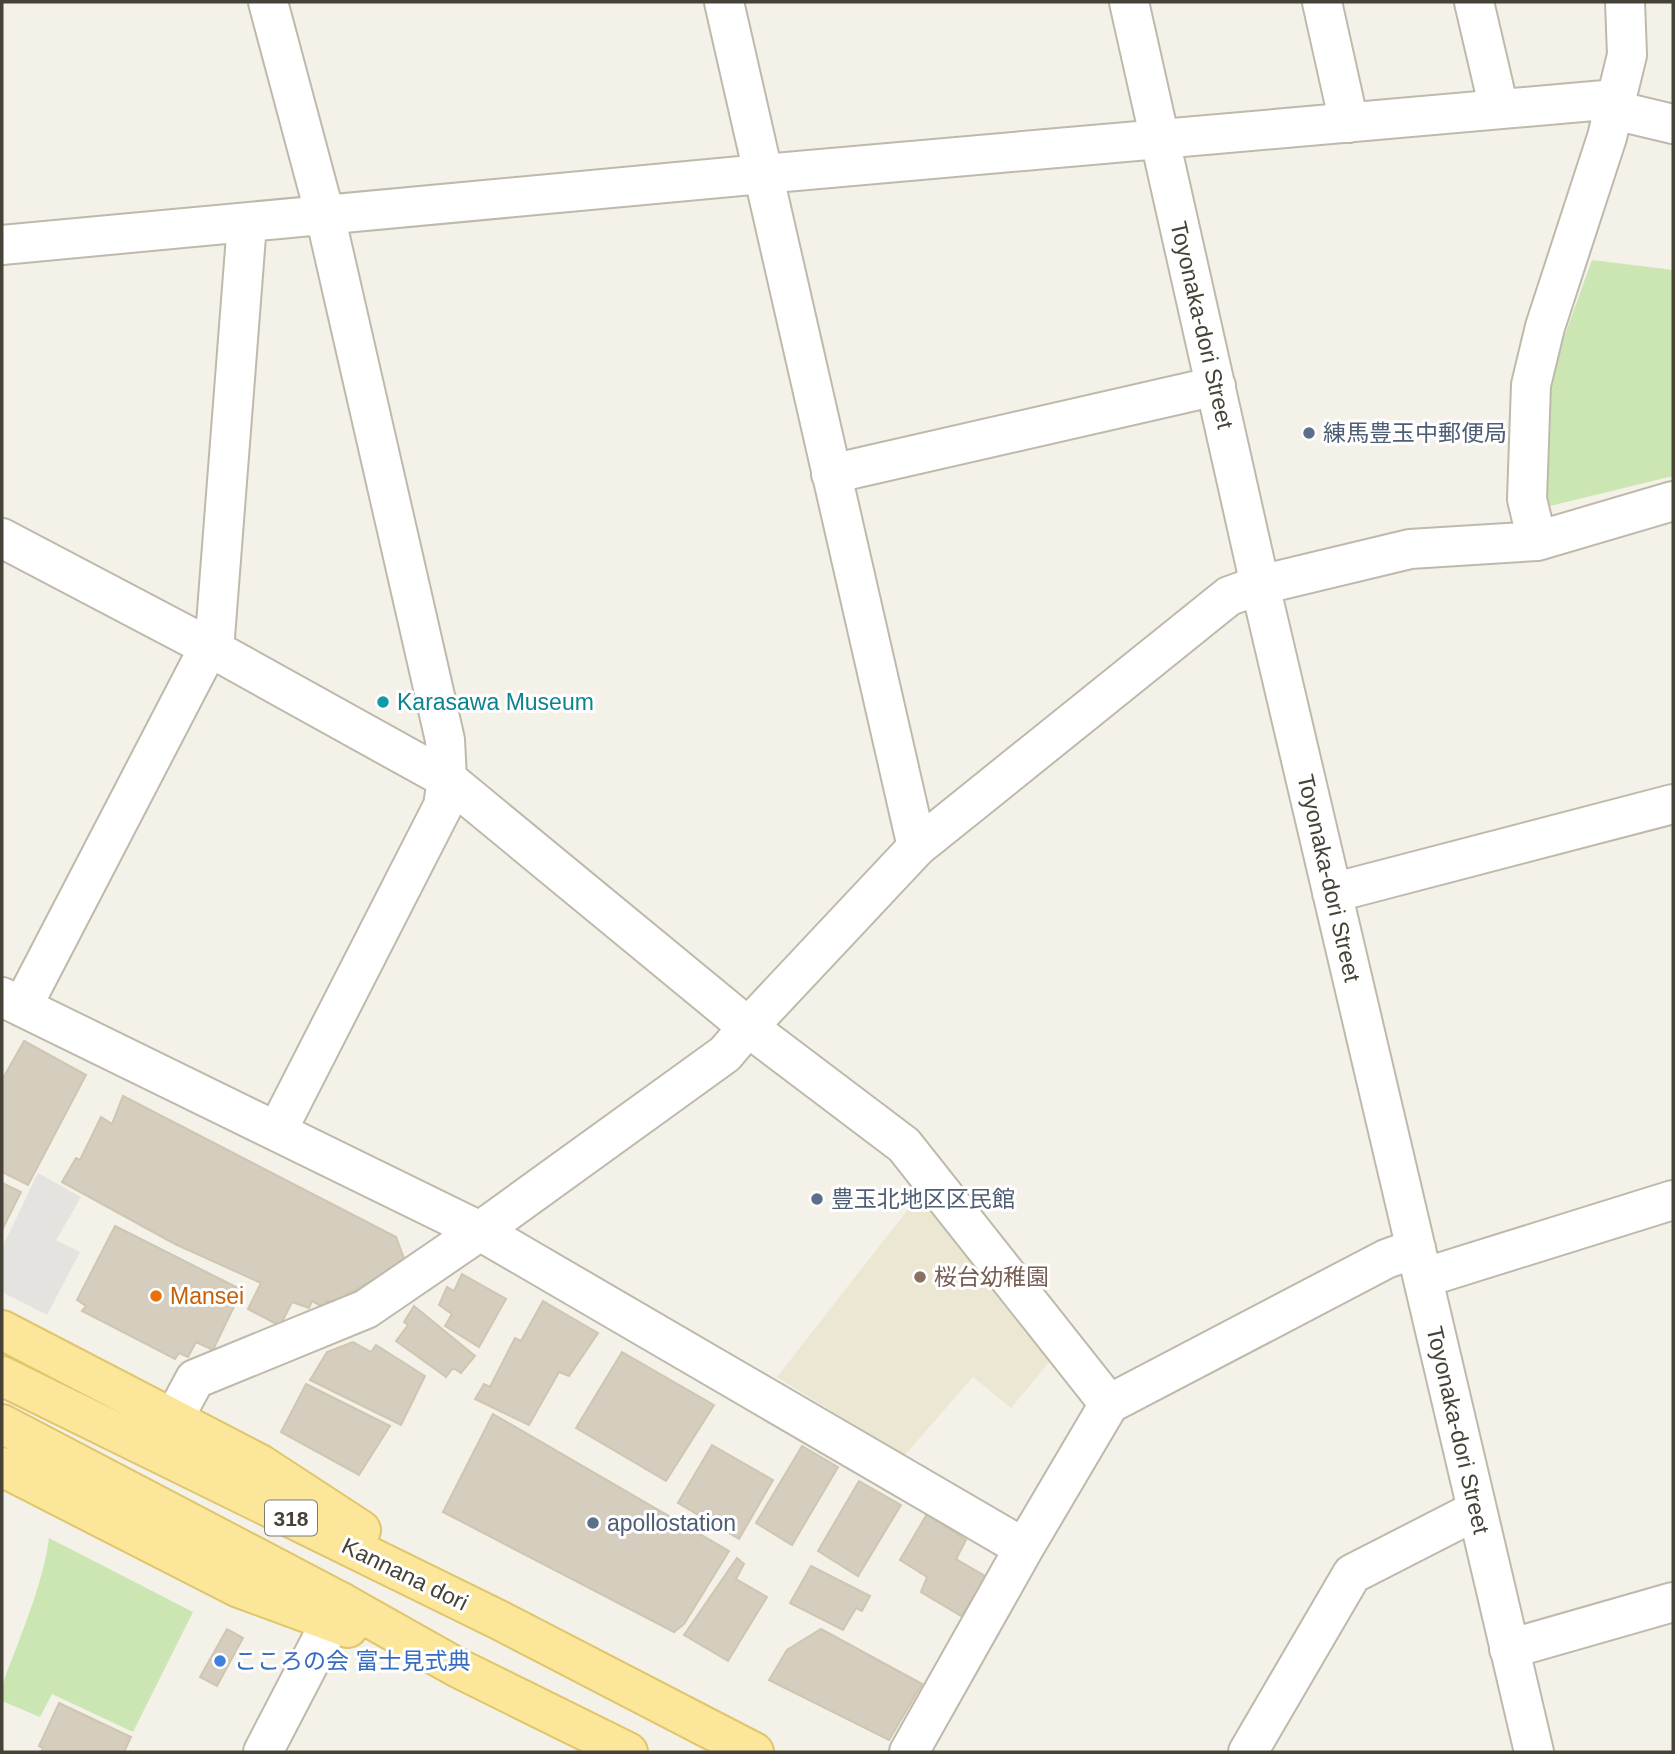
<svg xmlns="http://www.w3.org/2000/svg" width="1675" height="1754" font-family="Helvetica,'Noto Sans JP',sans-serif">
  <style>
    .education { fill: #ece7d2 }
    .green { fill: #cbe6b2 }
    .parking { fill: #e5e3e0 }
    .building { fill: #d5cdbe; stroke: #cfc6b1; stroke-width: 2 }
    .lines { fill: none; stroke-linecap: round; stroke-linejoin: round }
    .minor-casing { stroke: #bfb9ab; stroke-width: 42 }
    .major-casing { stroke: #e0c56a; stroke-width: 42 }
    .minor { stroke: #fff; stroke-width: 38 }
    .major { stroke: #fbe69a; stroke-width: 38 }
    .service-dot { fill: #5c6f8a; stroke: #fff; stroke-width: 2.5 }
    .culture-dot { fill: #0f9aa8; stroke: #fff; stroke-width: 2.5 }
    .education-dot { fill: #8d6e63; stroke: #fff; stroke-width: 2.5 }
    .food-dot { fill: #e8710a; stroke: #fff; stroke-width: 2.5 }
    .shop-dot { fill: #3f7fe0; stroke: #fff; stroke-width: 2.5 }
    .labels { text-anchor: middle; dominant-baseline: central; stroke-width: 6; stroke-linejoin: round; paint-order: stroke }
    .shield { fill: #fff; stroke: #7e7b73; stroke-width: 2 }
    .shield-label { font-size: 21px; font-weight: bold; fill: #474237 }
    .street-label { font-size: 23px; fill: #474237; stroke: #fff }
    .service-label { font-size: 23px; fill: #4e5e75; stroke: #fff; text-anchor: start }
    .culture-label { font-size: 23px; fill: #0d838f; stroke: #fff; text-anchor: start }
    .education-label { font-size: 23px; fill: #785e54; stroke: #fff; text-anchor: start }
    .food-label { font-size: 23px; fill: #c56008; stroke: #fff; text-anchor: start }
    .shop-label { font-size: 23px; fill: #366cbe; stroke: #fff; text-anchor: start }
  </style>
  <rect width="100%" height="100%" fill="#f3f1e8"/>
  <path class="education" d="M920,1194l131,166 -40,48 -38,-31 -69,79 -127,-79z"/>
  <path class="green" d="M1592,260l81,10v206l-123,30 -10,-47 10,-83z
    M49,1538l144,74 -60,120 -81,-38 -12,23 -38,-16c0,-21 5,-29 12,-47 14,-37 30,-77 35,-116z"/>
  <path class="parking" d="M38,1173l43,24 -25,43 24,12 -33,63 -45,-23v-44z"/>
  <path class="building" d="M24,1041l62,34 -58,110 -26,-13v-92z
    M123,1096l273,141 9,24 -70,41 -8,-1 -3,7 -12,-7 -3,7 -17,-6 -12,24 -32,-17 13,-26 -86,-39 -113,-62 14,-24 4,2 21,-43 11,7z
    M2,1183l19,9 -19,38z
    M115,1226l127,64 -29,60 -17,-8 -8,15 -9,-4 -4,6 -93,-48 4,-5 -9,-6z
    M462,1274l44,25 -27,48 -34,-21 7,-12 -13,-9 8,-18 7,4z
    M543,1301l55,32 -29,43 -10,-4 -30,53 -54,-26 9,-15 6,3 25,-49 6,3z
    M414,1306l61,50 -14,17 -8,-5 -7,9 -50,-36 12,-16 -4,-3z
    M353,1342l18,10 5,-7 49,31 -24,49 -91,-45 17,-28z
    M622,1352l92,53 -48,76 -90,-53z
    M306,1384l84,42 -31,49 -78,-43z
    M493,1414l236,137 -45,73 -10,8 -231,-120z
    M712,1445l61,35 -34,59 -61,-36z
    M802,1446l36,21 -46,78 -36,-22z
    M859,1481l42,24 -43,71 -40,-25z
    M927,1514l39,26 -10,19 31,18 -26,39 -40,-24 6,-15 -27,-17z
    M737,1558l7,6 -8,15 31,18 -39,64 -44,-26z
    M811,1566l59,30 -8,15 -6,-3 -13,22 -53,-27z
    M227,1629l16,9 -26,48 -17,-9z
    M821,1629l101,55 -33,56 -120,-60 18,-30z
    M59,1703l72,34 -7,15h-83l2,-4 -4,-2z"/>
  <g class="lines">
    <defs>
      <path id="minor" d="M268,2l57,213 120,525 2,39 -4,27 -166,325
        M724,2l193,845
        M1129,2l131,583 274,1167
        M1322,2l27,121
        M1474,2l25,107
        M1614,110l59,14
        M2,245l760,-71 854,-75
        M831,474l385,-88
        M2,538l207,109 238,132 301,248 156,118 205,259
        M1537,541l-10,-42 4,-114 14,-58 62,-190 20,-82 -2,-53
        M214,650l33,-427
        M1332,893l341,-89
        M2,997l478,234 544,317
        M22,1007l187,-360
        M1423,1278l250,-78
        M174,1418l21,-39 171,-70 114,-78 245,-177 23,-27 169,-180 312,-251 31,-11 150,-36 127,-8 136,-40
        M1509,1649l164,-47
        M263,1752l78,-150
        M909,1752l115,-204 85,-144 277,-145 30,-11
        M1248,1752l104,-178 125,-64"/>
      <path id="major" d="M2,1330l258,134 101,66
        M2,1376l499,245 253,131
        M2,1424l339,178 117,66 170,84
        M2,1467l237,121 109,40"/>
    </defs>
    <use href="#minor" class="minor-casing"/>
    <use href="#major" class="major-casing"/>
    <use href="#minor" class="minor"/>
    <use href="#major" class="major"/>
  </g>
  <g class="service-dot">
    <circle cx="1309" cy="433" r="7"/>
    <circle cx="817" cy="1199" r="7"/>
    <circle cx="593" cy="1523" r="7"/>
  </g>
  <circle class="culture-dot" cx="383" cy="702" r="7"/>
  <circle class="education-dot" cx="920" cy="1277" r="7"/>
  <circle class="food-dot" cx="156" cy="1296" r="7"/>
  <circle class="shop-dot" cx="220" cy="1661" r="7"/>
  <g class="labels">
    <rect class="shield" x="265" y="1500.5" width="52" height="35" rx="5"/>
    <g class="shield-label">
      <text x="291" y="1518">318</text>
    </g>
    <g class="street-label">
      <text transform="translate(1202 325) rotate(77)">Toyonaka-dori Street</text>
      <text transform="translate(1329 878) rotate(77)">Toyonaka-dori Street</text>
      <text transform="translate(1458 1430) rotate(77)">Toyonaka-dori Street</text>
      <text transform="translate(405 1574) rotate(26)">Kannana dori</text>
    </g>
    <g class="service-label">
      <text x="1323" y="433">練馬豊玉中郵便局</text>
      <text x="831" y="1199">豊玉北地区区民館</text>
      <text x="607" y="1523">apollostation</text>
    </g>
    <g class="culture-label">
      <text x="397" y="702">Karasawa Museum</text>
    </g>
    <g class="education-label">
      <text x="934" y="1277">桜台幼稚園</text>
    </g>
    <g class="food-label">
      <text x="170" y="1296">Mansei</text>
    </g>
    <g class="shop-label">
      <text x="234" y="1661">こころの会 富士見式典</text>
    </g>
  </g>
  <rect width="1675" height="1754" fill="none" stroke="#474237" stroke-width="7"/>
</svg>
